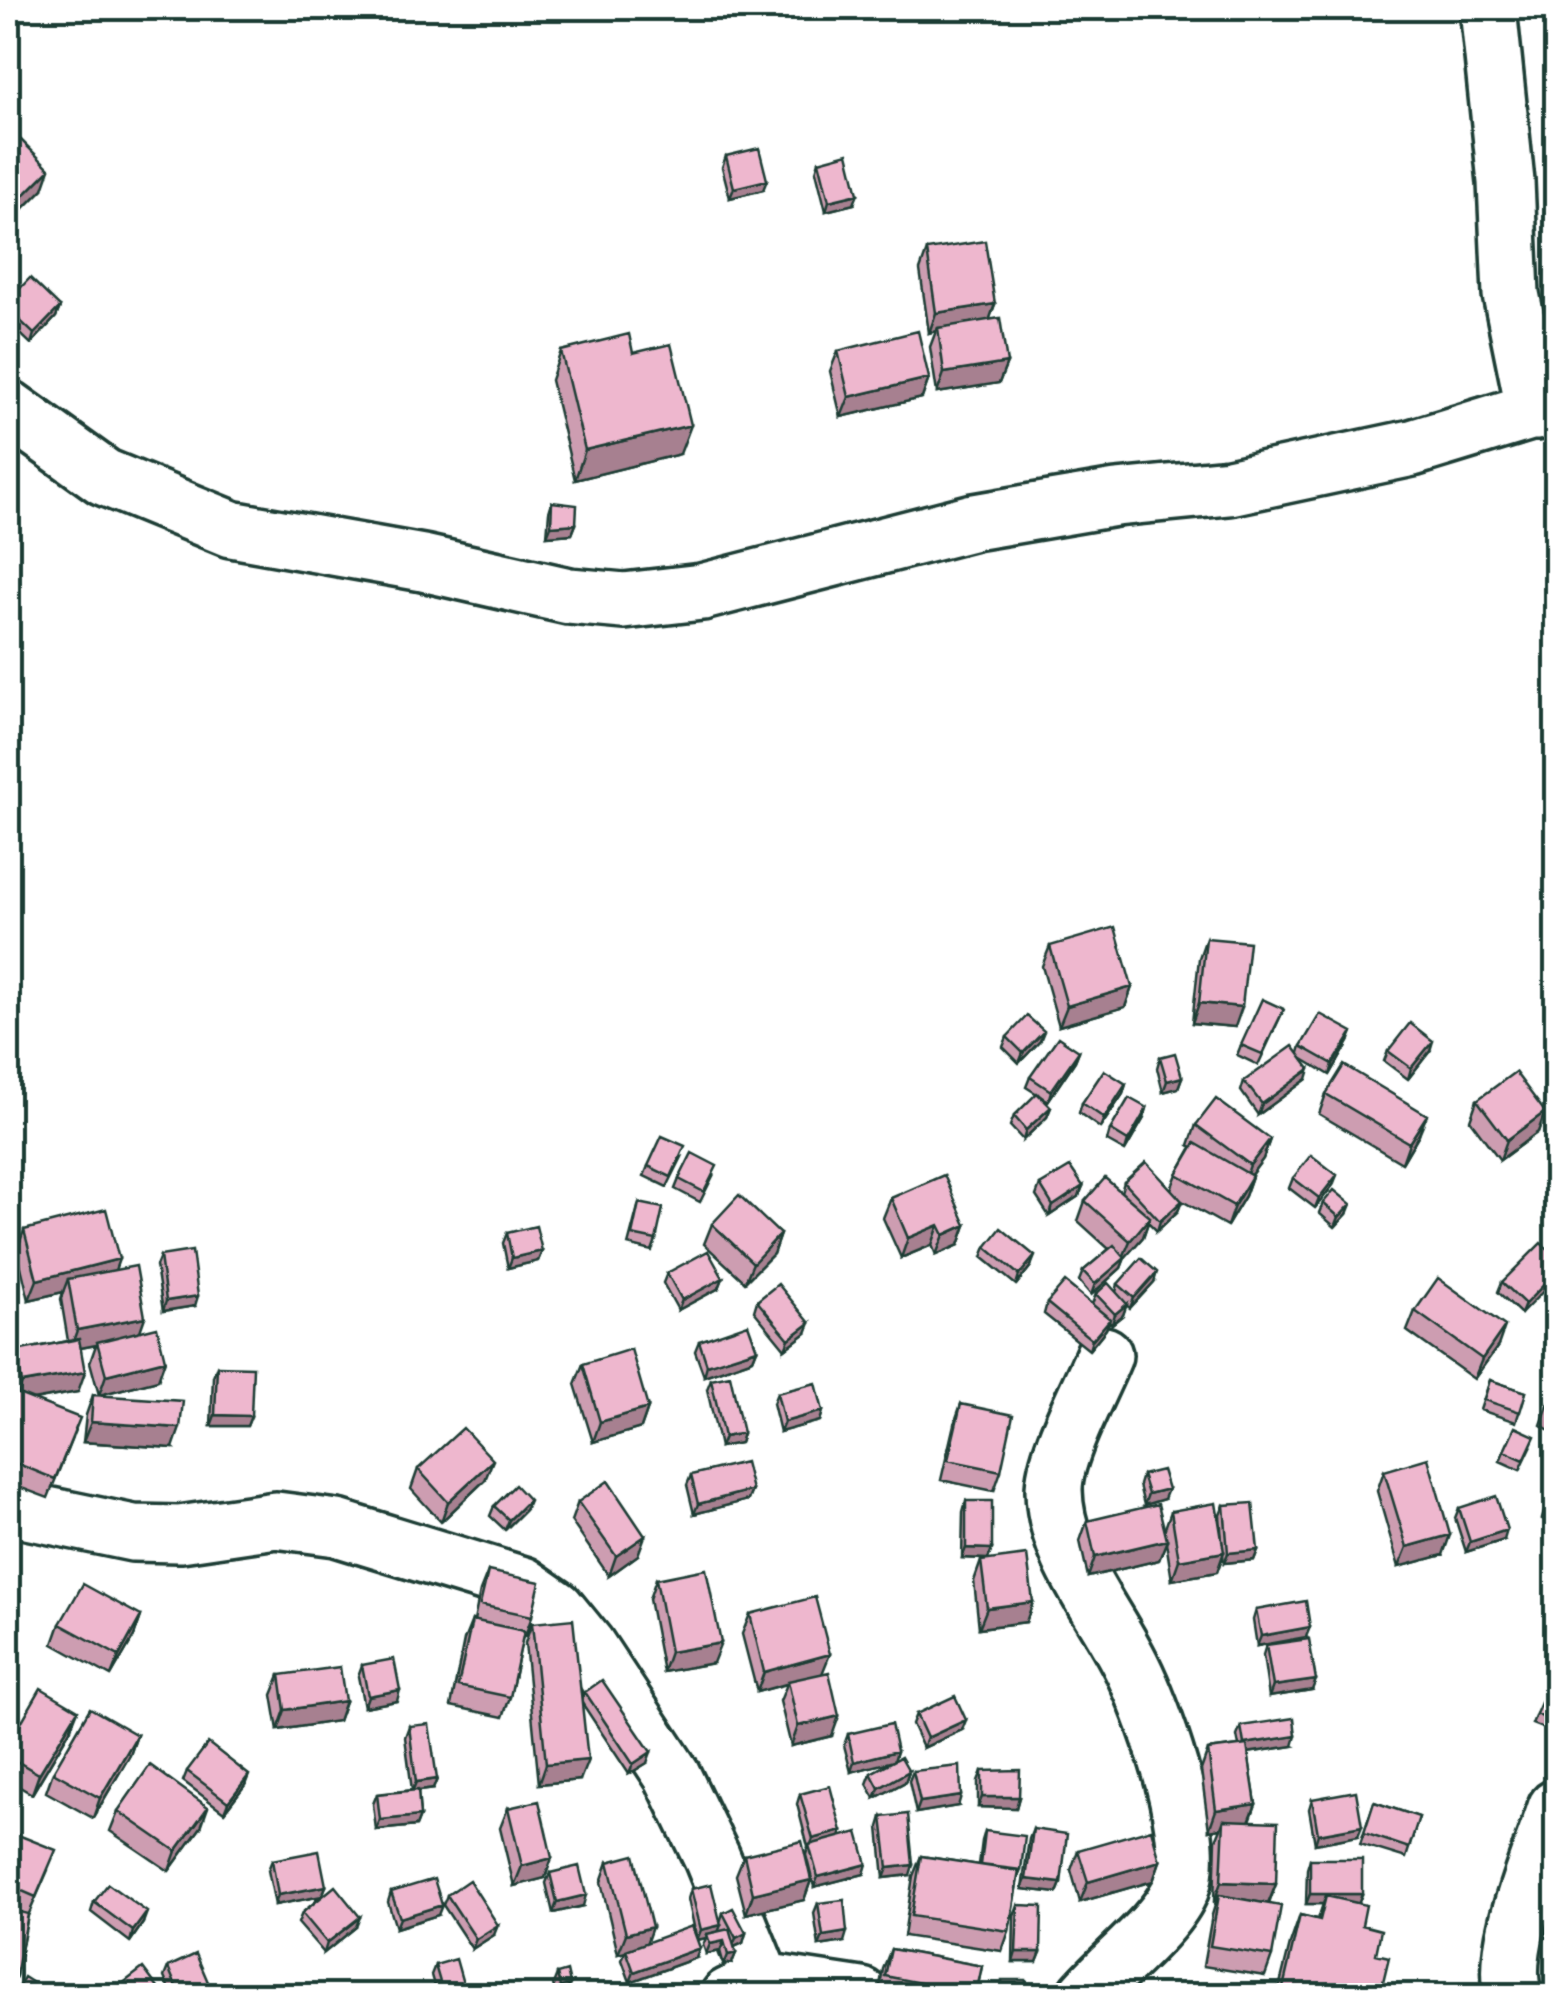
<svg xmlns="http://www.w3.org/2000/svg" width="1564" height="2003" font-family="Dekko,sans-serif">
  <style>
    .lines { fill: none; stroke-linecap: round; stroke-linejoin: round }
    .minor-casing { stroke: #1f3d34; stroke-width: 62 }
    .minor { stroke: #fff; stroke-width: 55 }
    .wall { fill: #cd9db1; stroke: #1f3d34; stroke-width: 2.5 }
    .shaded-wall { fill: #a78090; stroke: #1f3d34; stroke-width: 2.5 }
    .building { fill: #eeb7ce; stroke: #1f3d34; stroke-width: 2.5 }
  </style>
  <rect width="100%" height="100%" fill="#fff"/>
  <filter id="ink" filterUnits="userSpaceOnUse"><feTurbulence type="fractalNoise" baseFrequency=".01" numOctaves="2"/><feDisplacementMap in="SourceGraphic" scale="20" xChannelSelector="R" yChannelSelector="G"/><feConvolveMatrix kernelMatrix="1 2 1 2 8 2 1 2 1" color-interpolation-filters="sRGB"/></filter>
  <g filter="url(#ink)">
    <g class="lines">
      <defs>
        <path id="minor" d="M1488,8l18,174 5,112 24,118
          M8,408l96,69 127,52 192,34 146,33 55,5 78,-9 272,-70 142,-24 113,-11 183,-39 144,-44
          M8,1507l125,26 47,1 96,-14 61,8 186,57 33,23 31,38 85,129 40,83 50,123
          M729,1996l33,-15 99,15
          M1086,1996c26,-31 81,-72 95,-108 18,-48 -23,-165 -45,-212 -27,-61 -81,-116 -82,-186 0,-36 36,-100 50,-135
          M1514,1996c-16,-48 27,-140 42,-188"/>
      </defs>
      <use href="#minor" class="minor-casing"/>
      <use href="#minor" class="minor"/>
    </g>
    <path class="wall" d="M8,153l35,36 -35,35z
      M726,156l37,34 -33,8 -8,-31z
      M819,161l35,43 -28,7 -10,-40z
      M927,250l68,54 -6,16 18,43 -8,20 -62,10 -7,-46 6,-16 -7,2 -9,-63z
      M8,301l52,6 -4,10 -25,27 -23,-22z
      M561,351l72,2 47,101 -105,26 -24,-100z
      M838,351l91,27 -7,20 -81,19 -11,-46z
      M552,502l24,22 -4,10 -25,2 2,-24z
      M1206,938l29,89 -43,-4 7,-65z
      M1050,946l82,41 -7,20 -66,19 -17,-60z
      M1284,1009l-26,56 -21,-10 4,-10z
      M1007,1037l33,4 -21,22 -16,-16z
      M1349,1042l-19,33 -27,-16 4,20 -49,36 -17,-24 3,-10 55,-28 2,-7z
      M1079,1051l-4,10 -27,40 -8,-5 11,11 -4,10 -24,23 -13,-14 4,-10 23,-22 -11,-7 4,-10z
      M1388,1051h42l-22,28 -24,-18z
      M1160,1057l22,20 -4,11 -15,4 -6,-24z
      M1126,1084l-3,10 -23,34 -21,-15 3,-10z
      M1326,1094l93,40 -17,29 -83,-49z
      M1477,1100l68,12 -7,20 -38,28 -30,-40z
      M1147,1108l-3,10 -19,33 -18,-10 3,-11z
      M1196,1125l74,14 -7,20 -12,16 1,1 -7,20 -18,30 -45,-25 -4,10 -21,20 -9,-9 -5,15 -18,20 -4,11 -30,27 -12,-14 4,-10 26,-22 -31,-28 7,-20 36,-9 3,-10 47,7 6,-15 15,-27 -3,-2z
      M682,1157l-15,30 -23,-11 4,-10z
      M713,1176l-13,26 -25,-13 4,-10z
      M1293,1178l40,7 -18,23 -26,-20z
      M1040,1185l43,1 -4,10 -30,20 -13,-20z
      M891,1198l75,27 -7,20 -23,10 -4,-10 -31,13 -18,-40z
      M639,1203l17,37 -4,11 -24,-6z
      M1323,1203l24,11 -12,13 -16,-14z
      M712,1224l68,10 -7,20 -28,28 -41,-38z
      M24,1230l91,40 43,110 -59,15 74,53 -90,-6 3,-27 7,-20h6l-9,-33 6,-17 -16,3 -2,44 -44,8 38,38 -24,60 -40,-15v-93l5,2 -4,-21 7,-20 52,-10 -7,-42 2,-7 -34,8 -12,-50z
      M507,1233l35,18 -4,10 -30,7 -5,-25z
      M986,1247l45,19 -15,19 -34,-28z
      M160,1256l35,50 -32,5 -7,-45z
      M1556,1257l-35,57 -23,-22 4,-10z
      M667,1273l56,5 -4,10 -41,22 -15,-27z
      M1154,1282l-24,26 -4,-3 -3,10 -11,9 -3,-2 -3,7 -17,21 -45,-36 3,-11 45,1 4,-10 20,-2 2,-8z
      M757,1301l49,32 -21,16 -31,-38z
      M1415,1311l83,35 -24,33 -67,-48z
      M699,1341l58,8 -4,10 -49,17 -9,-25z
      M583,1364l65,44 -7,20 -48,14 -18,-58z
      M217,1366l34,50 -4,10h-36l2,-50z
      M711,1379l32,54 -3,10 -20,4 -13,-58z
      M1490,1380l36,12 -10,30 -36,-12z
      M1556,1391v43l-15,-9 7,-20z
      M777,1393l46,18 -3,10 -40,11 -7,-29z
      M961,1404l40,67 -7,20 -53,-11 13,-56z
      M1531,1447l-11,23 -20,-9 4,-10z
      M418,1469l67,11 -44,42 -30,-33z
      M1384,1471l59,84 -44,12 -22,-76z
      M1556,1471v52l-14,-4z
      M691,1475l61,15 -4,10 -54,14 -7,-29z
      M1142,1475l22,24 -20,6 -5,-20z
      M966,1501l26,48 -4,10 -26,-1 1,-46z
      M578,1502l60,53 -29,21 -38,-55z
      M1224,1505l34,45 -4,10 -30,3 -1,-8 -6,17 -45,8 -6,-38 -7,18 -71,17 -8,-36 7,-20 77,10 7,-20 51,31 -2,-27z
      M494,1506l31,4 -20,20 -15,-14z
      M1459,1508l45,32 -38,12 -11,-34z
      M981,1561l52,41 -7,20 -47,6 -5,-47z
      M488,1571l44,45 -7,20 -2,-1 -13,62 -7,20 -52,-11 13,-66 8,-20 2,1 6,-30z
      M656,1579l57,84 -50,9 -14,-73z
      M1256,1610l50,27 -49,9 -4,-26z
      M750,1614l73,59 9,63 -41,10 -11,-45 7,-17 -30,8 -15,-58z
      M141,1616l-7,20 -23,40 -58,-32 7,-20z
      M532,1623l49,78 4,-9 62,71 -18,11 -47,-71 -2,77 -41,4 -14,-141z
      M1266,1645l46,45 -43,7 -6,-42z
      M362,1665l35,36 -33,6 -6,-31z
      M280,1675l65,26 -7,20 -60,9 -6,-35z
      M916,1714l46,16 -39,18 -11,-24z
      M1536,1714l20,9 -4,9 -20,-8z
      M409,1726l28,53 -4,10 -15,2 2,25 -4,10 -40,4 -3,-26 4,-10 35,-4 -7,-53z
      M1241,1726l52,20 -45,7 8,51 -6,17 26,63 -7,20 3,52 -7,20 -62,-10 9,-51 4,-13h-2l2,-62 5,-12 -12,2 -8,-60 7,-20 31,-4 -2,-10z
      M70,1730l-38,64 -24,-14v-35z
      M848,1734l49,17 -3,10 15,10 -4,11 -30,16 -8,-14 4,-11 22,-12 -42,11 -7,-27z
      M137,1735l-7,20 -37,63 -47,-26 7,-20z
      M187,1771l58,14 -21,27 -41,-31z
      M913,1771l45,35 -42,7 -7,-32z
      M982,1771l37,26 -3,11 -38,-1v-26z
      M800,1794l42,37 -2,5 24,38 -50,13 -8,-32 2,-8 -11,-43z
      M1312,1799l46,37 -43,8 -6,-35z
      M1374,1802l45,15 -13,41 -46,-14z
      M508,1808l37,70 -31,8 -14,-58z
      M118,1811l83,16 -32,44 -59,-40z
      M882,1817l28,58 -26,3 -5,-51z
      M1033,1829l28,54 -4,10 -35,-4 7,-50z
      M8,1831l40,39 -20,46 -12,60 -8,20v-87l8,2 -8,-3z
      M985,1831l36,39 -3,8 -9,53 -7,20 -98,-15 9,-60 8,-20 58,9 3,-24z
      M1078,1850l82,11 -7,20 -73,21 -9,-32z
      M744,1855l67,25 -7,20 -58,14 -10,-39z
      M1310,1859l52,35 -4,9 4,22 14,29 6,32 21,10h-126l13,-52 10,-29 18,4 5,-15h-17l1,-35z
      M272,1860l54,26 -4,10 34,31 -32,26 -26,-30 4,-10 20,-17 -47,9 -7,-35z
      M608,1862l39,80 49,16 -66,24 -8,-22 3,-8 -7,2 -17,-72z
      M550,1873l33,33 -30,7 -7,-30z
      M691,1889l29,33 3,-9 23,20 -3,10 -9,4 2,6 -4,10 -8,2 -4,-14 -14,3 -3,-9 3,-7 -9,2 -9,-41z
      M391,1892l47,23 -42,13 -8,-26z
      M447,1895l47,40 -22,14 -29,-44z
      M94,1902l49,21 -13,19 -39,-30z
      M818,1903l26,39 -25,4 -5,-33z
      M1018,1905l23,47 -4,10h-24l1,-47z
      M891,1949l91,17 -6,30h-98l5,-27z
      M435,1965l30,26 -2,5h-26l-6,-21z
      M168,1967l46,29h-42l-8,-19z
      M557,1974l13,10 -4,10 6,2h-16l-3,-12z
      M122,1984l42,12h-45l-1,-2z"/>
    <path class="shaded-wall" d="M50,169l-7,20 -35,35 7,-20z
      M767,180l-4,10 -33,8 4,-10z
      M858,194l-4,10 -28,7 3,-10z
      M995,304l-7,20 -50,4 -2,3 -7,2 7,-20z
      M60,307l-4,10 -25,27 3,-10z
      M1007,363l-8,20 -62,10 7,-20z
      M929,378l-7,20 -81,19 8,-20z
      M691,425l-11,29 -105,26 10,-30z
      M576,524l-4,10 -25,2 4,-10z
      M1132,987l-7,20 -66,19 8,-20z
      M1199,1003l43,4 -7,20 -43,-4z
      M1044,1031l-4,10 -21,22 4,-10z
      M1353,1032l-4,10 -19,33 3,-11z
      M1433,1041l-3,10 -22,28 3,-11z
      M1079,1051l-4,10 -27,40 3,-10z
      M1310,1069l-3,10 -49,36 4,-11z
      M1182,1077l-4,11 -15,4 4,-11z
      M1126,1084l-3,10 -23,34 4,-10z
      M1051,1107l-4,10 -24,23 3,-10z
      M1147,1108l-3,10 -19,33 3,-10z
      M1545,1112l-7,20 -38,28 7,-20z
      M1427,1115l-8,19 -17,29 7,-20z
      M1270,1139l-7,20 -20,26 7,-20z
      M1337,1175l-4,10 -18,23 4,-10z
      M1252,1176l-7,20 -18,30 7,-20z
      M1083,1186l-4,10 -30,20 4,-10z
      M1182,1201l-4,10 -21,20 3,-10z
      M1351,1204l-4,10 -12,13 4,-10z
      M1150,1217l-7,20 -19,22 1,-1 -4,10 -30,27 4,-11 27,-24 8,-19z
      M939,1225l-7,20 -31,13 7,-20z
      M966,1225l-7,20 -23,10 8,-20z
      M780,1234l-7,20 -28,28 8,-19z
      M542,1251l-4,10 -30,7 4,-10z
      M1035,1256l-4,10 -15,19 3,-10z
      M119,1259l-7,20h-44l-5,13 -34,8 8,-20z
      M1157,1272l-3,10 -24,26 4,-10z
      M1556,1272v6l-35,36 4,-10z
      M723,1278l-4,10 -41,22 4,-10z
      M198,1296l-3,10 -32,5 3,-10z
      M1127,1304l-4,11 -11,9 3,-10z
      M145,1317l-7,20 -68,13 7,-20z
      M1110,1319l-4,10 -17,21 3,-10z
      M810,1323l-4,10 -21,16 4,-10z
      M1505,1326l-7,20 -24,33 8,-20z
      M757,1349l-4,10 -49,17 3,-11z
      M165,1360l-7,20 -59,15 7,-20z
      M85,1372l-7,20 -63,11 7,-20z
      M648,1408l-7,20 -48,14 7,-20z
      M823,1411l-3,10 -40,11 4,-10z
      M215,1415l36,1 -4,10h-36z
      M91,1422l89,6 -7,20 -90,-6z
      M743,1433l-3,10 -20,4 4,-10z
      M493,1460l-8,20 -44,42 7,-20z
      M1168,1489l-4,10 -20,6 4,-11z
      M752,1490l-4,10 -54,14 4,-10z
      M529,1500l-4,10 -20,20 4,-10z
      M1507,1530l-3,10 -38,12 4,-10z
      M1450,1535l-7,20 -44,12 8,-20z
      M645,1536l-7,19 -29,21 7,-20z
      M1167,1540l-8,20 -71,17 7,-20z
      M966,1548l26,1 -4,10 -26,-1z
      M1258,1550l-4,10 -30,3 4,-10z
      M1224,1552l-7,20 -45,8 7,-20z
      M1033,1602l-7,20 -47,6 8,-20z
      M141,1616l-7,20 -23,40 8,-20z
      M1310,1627l-4,10 -49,9 4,-10z
      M721,1643l-8,20 -50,9 7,-20z
      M830,1654l-8,20 -65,18 7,-20z
      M1316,1680l-4,10 -43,7 4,-11z
      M400,1690l-3,11 -33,6 4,-11z
      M345,1701l-7,20 -60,9 7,-20z
      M78,1710l-8,20 -38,64 7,-20z
      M839,1716l-7,20 -41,10 7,-20z
      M966,1720l-4,10 -39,18 4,-10z
      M137,1735l-7,20 -37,63 7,-20z
      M1296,1736l-3,10 -53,8 4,-10z
      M897,1751l-3,10 -43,11 3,-10z
      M651,1752l-4,11 -18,11 4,-10z
      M588,1760l-8,20 -41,4 7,-20z
      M909,1771l-4,11 -30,16 4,-10z
      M249,1775l-4,10 -21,27 4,-10z
      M437,1779l-4,10 -21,3 4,-10z
      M961,1796l-3,10 -42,7 4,-11z
      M982,1797h37l-3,11 -38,-1z
      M1256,1804l-8,20 -24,-4 -3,8 -12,2 7,-20z
      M208,1807l-7,20 -32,44 7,-20z
      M420,1816l-4,10 -40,4 4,-10z
      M1362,1826l-4,10 -43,8 3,-10z
      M842,1831l-3,10 -30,8 4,-10z
      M552,1858l-7,20 -31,8 8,-20z
      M1160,1861l-7,20 -73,21 8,-20z
      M867,1864l-3,10 -50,13 4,-10z
      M913,1865l-3,10 -26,3 4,-10z
      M1026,1879l35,4 -4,10 -35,-4z
      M811,1880l-7,20 -58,14 7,-20z
      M1221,1882l55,2 -8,20 -49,-9 -3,7h-2z
      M326,1886l-4,10 -47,9 3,-10z
      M1310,1894h52l-4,11 -32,-9 -3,8h-17z
      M586,1895l-3,11 -30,7 4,-11z
      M442,1905l-4,10 -42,13 4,-10z
      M147,1912l-4,11 -13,19 3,-11z
      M360,1917l-4,10 -32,26 3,-10z
      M498,1925l-4,10 -22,14 4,-10z
      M721,1925l-4,10 -10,-1 -1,4 -9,2 4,-10z
      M652,1927l-7,20 -27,7 8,-20z
      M847,1932l-3,10 -25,4 4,-10z
      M746,1933l-3,10 -11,5 4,-10z
      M724,1941l-4,10 -14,3 4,-10z
      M700,1948l-4,10 -66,24 4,-10z
      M1016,1952h25l-4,10h-24z
      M736,1953l-4,10 -8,2 4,-10z
      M570,1984l-4,10 -9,2 3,-9z"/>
    <path class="building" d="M21,140l29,29 -35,35 -7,-8v-43z
      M759,148l8,32 -33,8 -8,-32z
      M848,153l10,41 -29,7 -10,-40z
      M985,241l10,63 -59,9 -9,-63z
      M30,278l30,29 -26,27 -26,-25v-8z
      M1000,318l7,45 -63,10 -6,-45z
      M918,331l11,47 -80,19 -11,-46z
      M629,334l4,19 38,-9 20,81 -106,25 -24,-99z
      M552,502l25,3 -1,19 -25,2z
      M1115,927l17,60 -65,19 -17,-60z
      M1206,938l43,4 -7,65 -43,-4z
      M1262,999l22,10 -22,45 -21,-9z
      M1320,1014l33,18 -20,32 -32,-18z
      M1027,1016l17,15 -21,22 -16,-16z
      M1410,1023l23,18 -22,27 -23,-17z
      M1058,1037l21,14 -28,40 -21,-14z
      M1293,1046l17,23 -48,35 -18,-23z
      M1175,1053l7,24 -15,4 -7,-24z
      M1344,1065l83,50 -18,28 -83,-49z
      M1104,1070l22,14 -22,34 -22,-15z
      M1515,1072l30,40 -38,28 -30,-40z
      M1037,1093l14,14 -25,23 -12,-14z
      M1129,1098l18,10 -19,33 -18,-11z
      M1216,1099l54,40 -20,26 -54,-40z
      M662,1136l23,10 -14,31 -23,-11z
      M1195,1143l57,33 -18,30 -57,-32z
      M692,1153l25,13 -13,26 -25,-13z
      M1311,1155l26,20 -18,23 -26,-20z
      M1146,1162l36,39 -22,20 -36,-39z
      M1070,1167l13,19 -30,20 -13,-21z
      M944,1175l22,50 -22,10 -5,-10 -31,13 -17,-40z
      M1105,1178l45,39 -20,24 -45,-40z
      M1334,1190l17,14 -12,13 -16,-14z
      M739,1195l41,39 -27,29 -41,-39z
      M639,1203l24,5 -7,32 -24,-5z
      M106,1209l13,50 -82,21 -13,-50z
      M536,1226l6,25 -30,7 -5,-25z
      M1001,1228l34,28 -16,19 -33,-28z
      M1541,1243l15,14v15l-31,32 -23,-22z
      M1114,1245l11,13 -30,26 -12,-13z
      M192,1251l6,45 -32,5 -6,-45z
      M708,1251l15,27 -41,22 -15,-27z
      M1141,1258l16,14 -23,26 -16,-14z
      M136,1266l9,51 -68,13 -9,-51z
      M1438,1278l67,48 -23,33 -67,-48z
      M1065,1282l45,37 -18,21 -45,-37z
      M1108,1283l19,21 -12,10 -19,-20z
      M778,1284l32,39 -21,16 -32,-38z
      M748,1324l9,25 -50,16 -8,-24z
      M157,1327l8,33 -59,15 -9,-33z
      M79,1339l6,33 -63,11 -6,-32z
      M631,1349l17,59 -48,14 -17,-58z
      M217,1366l36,1 -2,49 -36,-1z
      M730,1375l13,58 -19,4 -13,-58z
      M1490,1380l36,12 -6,20 -36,-12z
      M816,1383l7,28 -39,11 -7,-29z
      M8,1390l72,28 -25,61 -47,-19z
      M1556,1391v19l-8,-5z
      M93,1395l90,6 -3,27 -89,-6z
      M961,1404l52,11 -12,56 -53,-11z
      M1515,1427l20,9 -11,24 -20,-9z
      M463,1428l30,32 -45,42 -30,-33z
      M1428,1458l22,77 -43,12 -23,-76z
      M745,1462l7,28 -54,14 -7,-29z
      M1162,1470l6,19 -20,5 -6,-19z
      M1556,1476v25l-6,-2z
      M608,1481l37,55 -29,20 -38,-54z
      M515,1485l14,15 -20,20 -15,-14z
      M1496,1496l11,34 -37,12 -11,-34z
      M966,1501h26v48l-26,-1z
      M1216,1503l8,49 -45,8 -8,-49z
      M1253,1503l5,47 -30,3 -4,-48z
      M1158,1504l9,36 -72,17 -8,-36z
      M1027,1555l6,47 -46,6 -6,-47z
      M706,1569l15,74 -51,9 -14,-73z
      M488,1571l52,11 -8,34 -52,-11z
      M83,1584l58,32 -22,40 -59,-32z
      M815,1597l15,57 -66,18 -14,-58z
      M1306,1601l4,26 -49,9 -5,-26z
      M573,1619l15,141 -42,4 -14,-141z
      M472,1620l52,11 -14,66 -52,-11z
      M1309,1639l7,41 -43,6 -7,-41z
      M394,1659l6,31 -32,6 -6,-31z
      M340,1667l5,34 -60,9 -5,-35z
      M829,1672l10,44 -41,10 -10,-45z
      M602,1680l49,72 -18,12 -48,-72z
      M1550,1682l6,2v38l-20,-8z
      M41,1688l37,22 -39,64 -31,-18v-11z
      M955,1696l11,24 -39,18 -11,-24z
      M90,1708l47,27 -37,63 -47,-26z
      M1294,1718l2,18 -52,8 -3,-18z
      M429,1724l8,55 -21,3 -7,-56z
      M891,1724l6,27 -43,11 -6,-28z
      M208,1743l41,32 -21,27 -41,-31z
      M1247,1745l9,59 -40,6 -8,-60z
      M901,1757l8,14 -30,17 -8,-15z
      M150,1765l58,42 -32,44 -58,-40z
      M960,1766l1,30 -41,6 -7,-31z
      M1020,1770l-1,27h-37v-26z
      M830,1786l12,45 -29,8 -13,-45z
      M418,1790l2,26 -40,4 -3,-26z
      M1356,1791l6,35 -44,8 -6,-35z
      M539,1801l13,57 -30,8 -14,-58z
      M1374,1802l45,15 -10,31 -45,-15z
      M908,1814l5,51 -25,3 -6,-51z
      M1224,1820l54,2 -2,62 -55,-2z
      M1033,1829l34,5 -6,49 -35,-4z
      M1151,1829l9,32 -72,21 -10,-32z
      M8,1831l48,19 -20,47 -28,-12z
      M985,1831l40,5 -4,34 -40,-5z
      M858,1832l9,32 -49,13 -9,-32z
      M802,1841l9,39 -58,14 -9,-39z
      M319,1851l7,35 -48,9 -6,-35z
      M634,1855l18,72 -26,7 -18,-72z
      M921,1856l98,15 -10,60 -98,-15z
      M1310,1859h52v35h-52z
      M579,1866l7,29 -29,7 -7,-29z
      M434,1879l8,26 -42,13 -9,-26z
      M469,1880l29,45 -22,14 -29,-44z
      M108,1884l39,28 -14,19 -39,-29z
      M711,1884l10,41 -20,5 -10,-41z
      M335,1886l25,31 -33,26 -25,-30z
      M1219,1895l62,11 -9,50 -62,-10z
      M1326,1896l40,9 -4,20 19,5 -5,24 13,3 -7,29 22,5 -1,5h-97v-3l-23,-5 17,-73 20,5z
      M844,1900l3,32 -24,4 -5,-33z
      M1018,1905l24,1 -1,46h-25z
      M733,1908l13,25 -10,5 -13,-25z
      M8,1909l20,5 -12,62 -8,-2z
      M692,1926l8,22 -66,24 -8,-22z
      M729,1929l7,24 -8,2 -4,-14 -14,3 -3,-10z
      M891,1949l91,17 -6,28 -91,-18z
      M196,1954l18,42h-34l-12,-29z
      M456,1959l9,32 -15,5h-6l-9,-31z
      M143,1968l21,28h-33l-9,-12z
      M567,1971l3,13 -10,3 -3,-13z
      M24,1977l30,19h-41z
      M1002,1980h24v16h-23z
      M737,1990l29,6h-30z"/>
  </g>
  <rect width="1564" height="2003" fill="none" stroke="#fff" stroke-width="40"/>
  <rect x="20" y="20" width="1524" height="1963" fill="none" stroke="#1f3d34" stroke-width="4" filter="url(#ink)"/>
</svg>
